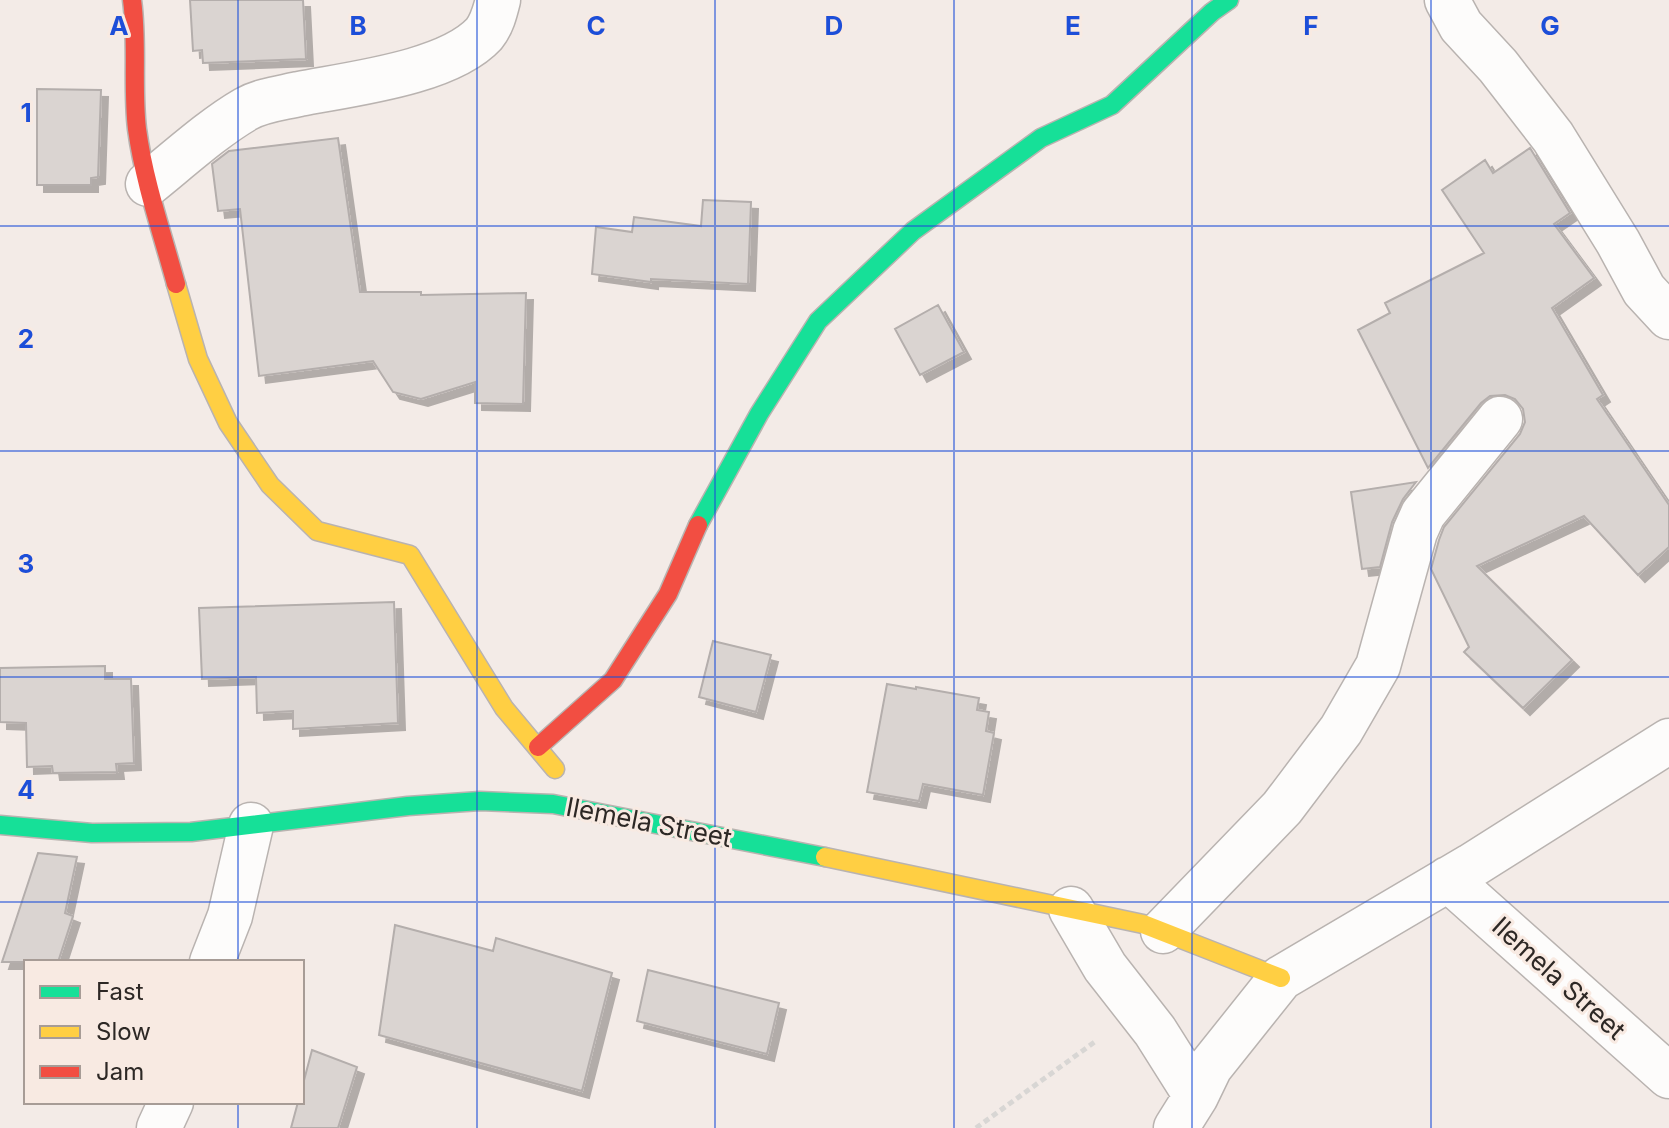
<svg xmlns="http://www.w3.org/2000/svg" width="1669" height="1128" font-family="Inter,sans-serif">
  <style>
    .building { fill: #dad4d1; stroke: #b4aeac; stroke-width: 2; filter: url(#shadow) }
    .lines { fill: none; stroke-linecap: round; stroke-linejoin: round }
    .street-casing { stroke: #b9b3b0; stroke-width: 47 }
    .fast-casing { stroke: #b9b3b0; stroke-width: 21 }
    .slow-casing { stroke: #b9b3b0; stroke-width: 21 }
    .jam-casing { stroke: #b9b3b0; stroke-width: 21 }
    .path { stroke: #d8d6d4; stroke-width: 5; stroke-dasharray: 6 4; stroke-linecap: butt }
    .street { stroke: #fdfcfb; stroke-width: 44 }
    .fast { stroke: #16e098; stroke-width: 18 }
    .slow { stroke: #ffcf43; stroke-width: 18 }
    .jam { stroke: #f24e42; stroke-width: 18 }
    .grid { fill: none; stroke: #1d4ed8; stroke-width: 2; stroke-opacity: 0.55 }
    .labels { text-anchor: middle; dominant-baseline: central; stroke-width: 6; stroke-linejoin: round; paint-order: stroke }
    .street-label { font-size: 26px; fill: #2d2825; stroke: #f8eae2 }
    .grid-label { font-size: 26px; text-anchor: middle; font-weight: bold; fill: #1d4ed8; stroke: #f8eae2; stroke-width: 6; stroke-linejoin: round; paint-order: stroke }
  </style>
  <defs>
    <filter id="shadow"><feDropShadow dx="7" dy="7" stdDeviation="0" flood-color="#0004"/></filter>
  </defs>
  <rect width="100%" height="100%" fill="#f3ebe7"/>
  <path class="building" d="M190,0h113l3,59 -103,4 -1,-13 -9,1z
    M37,89l64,1 -3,87 -7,1v7h-54z
    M338,138l22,154h61v3l105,-2 -3,111 -48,-1v-21l-54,17 -28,-7 -20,-31 -114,15 -19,-167 -22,2 -6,-47 17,-13z
    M1530,148l40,65 -16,11 40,54 -42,30 51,87 -6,4 72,106v42l-31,28 -54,-59 -107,50 95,94 -49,48 -59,-56 5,-5 -38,-78 8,-29 5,-13 76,-93 5,-12 -2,-13 -8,-10 -10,-4 -15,1 -9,7 -53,65 -70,-138 32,-17 -5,-10 99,-50 -42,-63 43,-30 8,13z
    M703,200l48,2 -3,82 -97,-5v3l-59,-8 4,-47 36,5 2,-15 67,9z
    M938,305l26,47 -44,23 -25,-46z
    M1416,482l-13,17 -11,23 -12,45 -18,2 -11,-77z
    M394,602l4,121 -105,6v-18l-36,2 -1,-36 -54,2 -3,-71z
    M713,641l58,14 -15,57 -57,-15z
    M105,666v13h26l3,84 -18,1 1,8 -64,1 -1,-7 -25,1 -1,-44 -26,-1v-54z
    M887,684l29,5v-2l63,11 -2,12 12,2 -3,19 8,2 -11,62 -60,-11 -4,17 -52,-9z
    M38,853l39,4 -12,56 8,3 -15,46h-56z
    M395,925l98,26 3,-13 116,35 -30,118 -203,-56z
    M648,970l131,33 -12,51 -130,-33z
    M312,1050l45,17 -19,61h-47l7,-26h4v-14z"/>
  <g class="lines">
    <defs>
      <path id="street" d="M1447,0l14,26 37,40 55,71 65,105 26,48 25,27
        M148,184c30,-24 65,-56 98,-75 16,-9 36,-11 53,-15 51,-10 149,-21 185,-60 8,-10 11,-22 14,-34
        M1448,879l221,197
        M1071,909l34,58 50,64 41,65
        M1163,931l119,-123 59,-78 37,-64 37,-134 8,-18 77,-95
        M212,962l18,-46 21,-91
        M159,1128l12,-26
        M1176,1128l20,-32 14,-29 71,-89 190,-112 198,-125"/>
      <path id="fast" d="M698,525l61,-111 59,-93 95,-90 128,-93 71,-33 100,-93 17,-12
        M0,825l92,8 99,-1 217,-26 72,-5 73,3 272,53"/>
      <path id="slow" d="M176,284l22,75 30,64 42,62 47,46 93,24 94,153 51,61
        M825,857l318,67 138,54"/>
      <path id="jam" d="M132,0c6,43 0,87 5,129 7,52 25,104 39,155
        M538,747l75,-67 55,-86 30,-69"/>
    </defs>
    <use href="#street" class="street-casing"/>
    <use href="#fast" class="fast-casing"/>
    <use href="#slow" class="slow-casing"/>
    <use href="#jam" class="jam-casing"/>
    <path class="path" d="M976,1128l120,-87"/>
    <use href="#street" class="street"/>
    <use href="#fast" class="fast"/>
    <use href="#slow" class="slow"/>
    <use href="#jam" class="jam"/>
  </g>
  <path class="grid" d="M238,0v962M477,0v1128M715,0v1128M954,0v1128M1192,0v1128M1431,0v1128M0,226h1669M0,451h1669M0,677h1669M0,902h1669M238,1102v26"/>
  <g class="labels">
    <g class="street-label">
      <text transform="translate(649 822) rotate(11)">Ilemela Street</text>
      <text transform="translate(1559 978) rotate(42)">Ilemela Street</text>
    </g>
  </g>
  <g class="grid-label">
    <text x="119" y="35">A</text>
    <text x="358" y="35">B</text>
    <text x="596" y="35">C</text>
    <text x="834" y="35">D</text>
    <text x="1073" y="35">E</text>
    <text x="1311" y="35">F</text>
    <text x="1550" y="35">G</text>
    <text x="26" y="122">1</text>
    <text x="26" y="348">2</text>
    <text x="26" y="573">3</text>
    <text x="26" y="799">4</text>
  </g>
  <rect x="24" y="960" width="280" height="144" fill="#f8eae2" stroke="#a79c96" stroke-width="2"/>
  <rect x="40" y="986" width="40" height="12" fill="#16e098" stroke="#a79c96" stroke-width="2"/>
  <text x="96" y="1000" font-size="24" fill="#2d2825">Fast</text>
  <rect x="40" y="1026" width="40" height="12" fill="#ffcf43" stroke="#a79c96" stroke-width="2"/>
  <text x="96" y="1040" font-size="24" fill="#2d2825">Slow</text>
  <rect x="40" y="1066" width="40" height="12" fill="#f24e42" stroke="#a79c96" stroke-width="2"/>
  <text x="96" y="1080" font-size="24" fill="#2d2825">Jam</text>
</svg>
